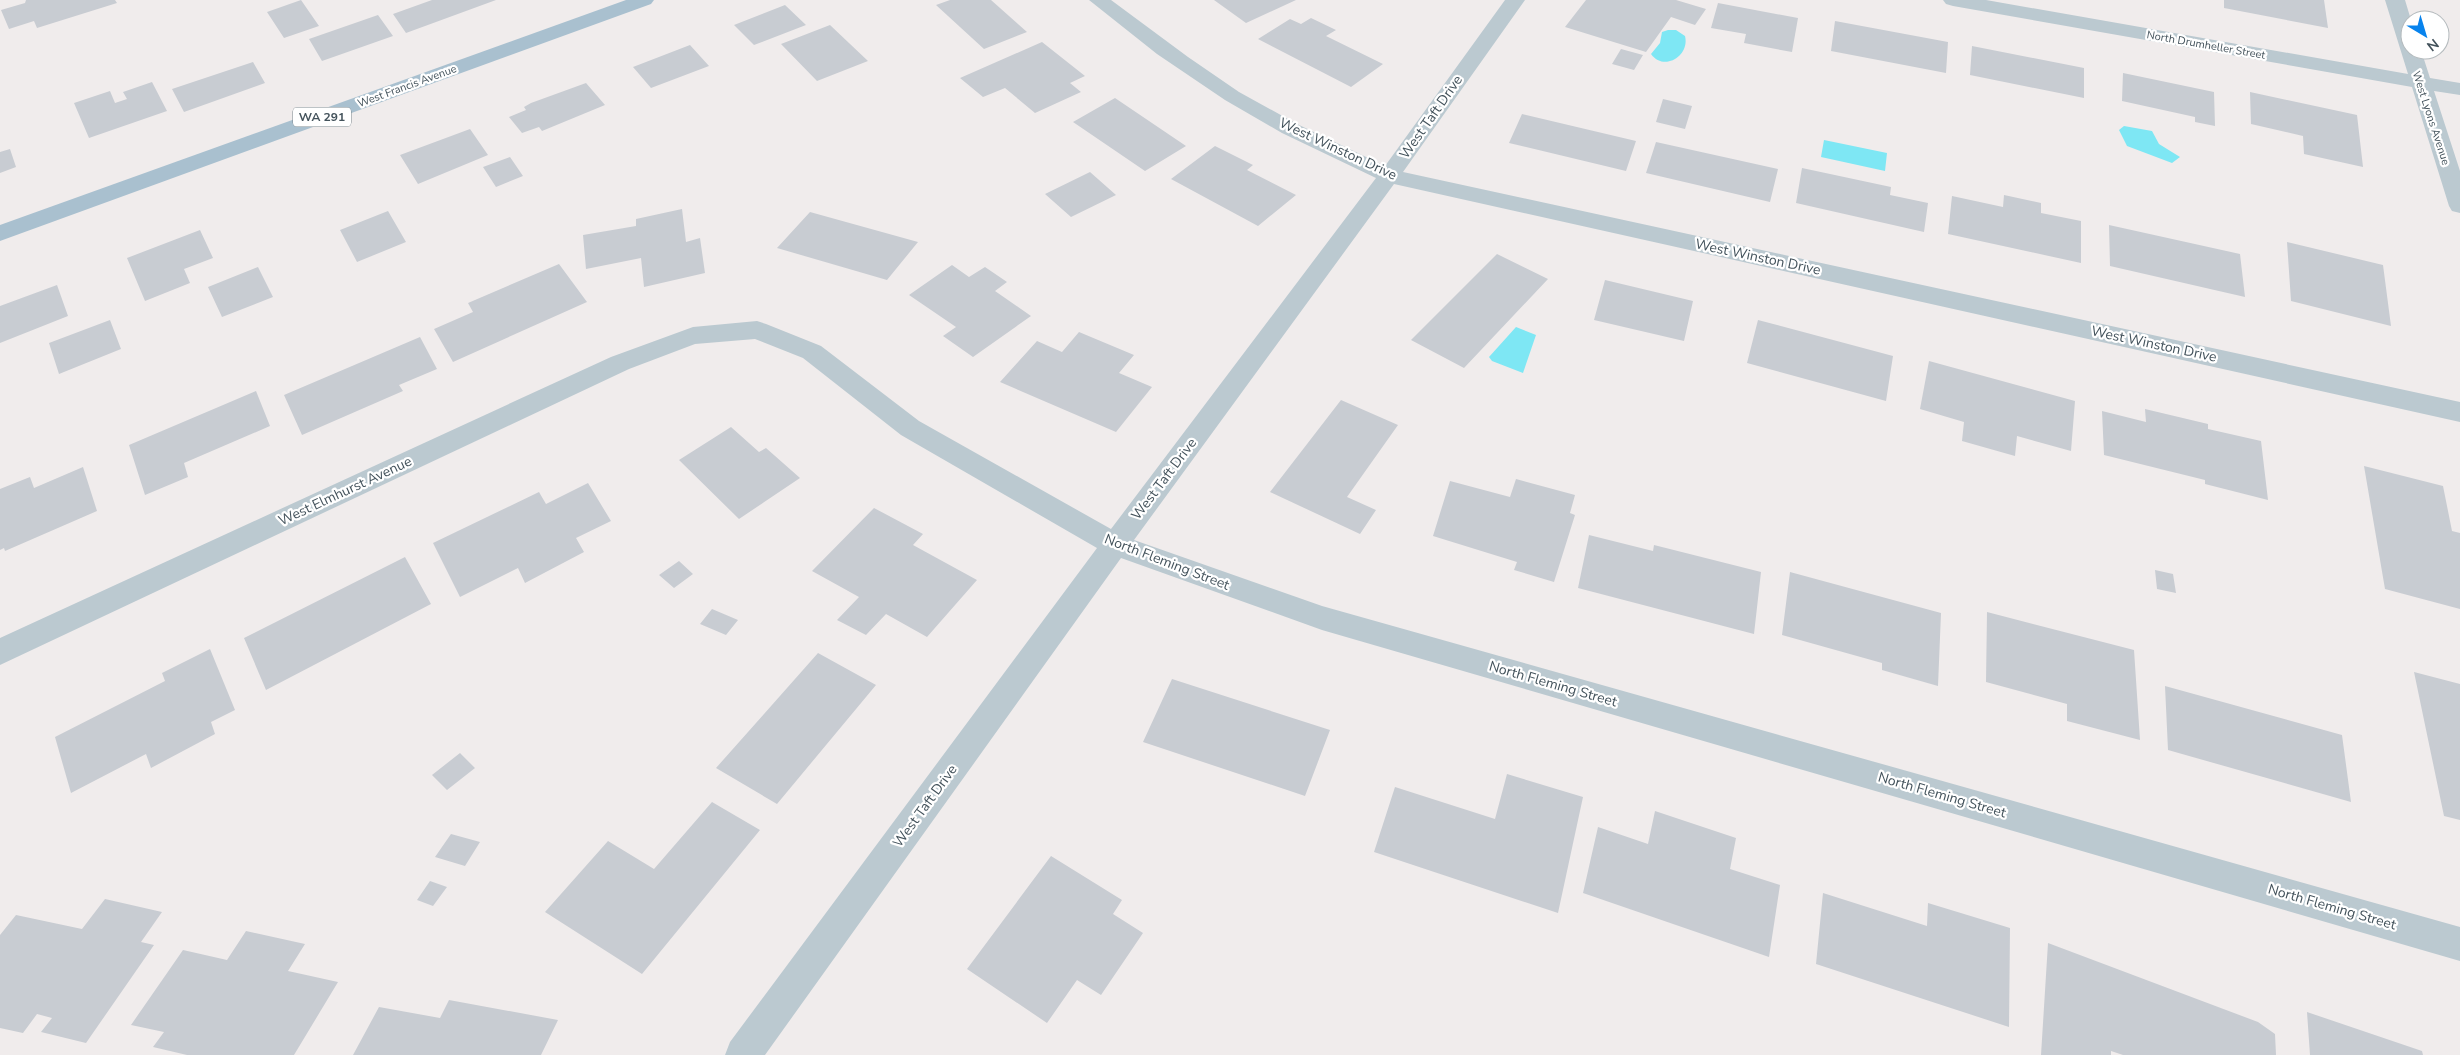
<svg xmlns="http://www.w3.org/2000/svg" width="2460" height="1055" font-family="'Nunito Sans',sans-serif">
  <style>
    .water { fill: #7ee7f4 }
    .building { fill: #c8ccd2 }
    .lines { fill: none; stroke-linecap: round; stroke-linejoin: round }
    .minor { fill: #bbc9d0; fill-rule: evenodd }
    .primary { fill: #a9c0cf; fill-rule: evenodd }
    .labels { text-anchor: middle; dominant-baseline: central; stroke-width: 4.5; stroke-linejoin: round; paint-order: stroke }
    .far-street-label { font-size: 11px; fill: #43525b; stroke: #fff }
    .shield { fill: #fff; stroke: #7b868c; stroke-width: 1 }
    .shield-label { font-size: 12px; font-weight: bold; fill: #43525b }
    .street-label { font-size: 14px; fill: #43525b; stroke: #fff }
  </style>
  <rect width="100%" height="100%" fill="#f0ecec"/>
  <path class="water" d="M1668,30h8l9,6c5,20 -21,36 -34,18l9,-11 2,-11z
    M2124,126l28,5 7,13 21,13 -8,6 -45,-17 -8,-16z
    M1824,140l63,13 -2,18 -64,-14z
    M1516,327l20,8 -13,38 -31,-12 -3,-4z"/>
  <path class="building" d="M26,0h89l2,3 -80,25 -3,-7 -25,8 -8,-19 24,-7z
    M301,0l18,26 -35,12 -17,-26z
    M432,0h64l-90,33 -13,-19z
    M950,0h41l36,32 -43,17 -48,-44z
    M1214,0h82l-50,23z
    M1586,0h90l30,9 -11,16 -24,-8 -25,35 -81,-25z
    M2224,0h100l4,28 -104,-20z
    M1718,3l80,15 -6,34 -48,-9 2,-9 -35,-6z
    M785,5l21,20 -52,20 -20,-20z
    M378,15l15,21 -71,25 -13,-22z
    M1311,18l25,12 -10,6 57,28 -32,23 -93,-48 32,-20 11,5z
    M1835,21l113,21 -2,31 -115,-22z
    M830,25l38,36 -51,20 -36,-37z
    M1042,42l43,34 -15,7 11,9 -46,21 -30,-25 -22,9 -23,-19z
    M690,45l19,21 -58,22 -18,-21z
    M1972,46l112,22v30l-114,-23z
    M1621,49l22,6 -9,15 -22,-6z
    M253,62l12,21 -81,29 -12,-23z
    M2123,73l91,19 1,34 -20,-4v-5l-73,-16z
    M152,82l15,29 -78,27 -15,-35 36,-12 5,12 12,-4 -4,-7z
    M586,83l19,22 -63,26 -3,-4 -17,6 -13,-16 17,-7 -2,-3 7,-4z
    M2250,92l107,23 6,52 -59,-13 -1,-18 -52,-12z
    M1115,98l71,48 -41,25 -72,-49z
    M1663,99l29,7 -7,23 -29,-7z
    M1522,114l114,27 -10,30 -117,-28z
    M470,129l18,26 -70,29 -18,-29z
    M1656,142l122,27 -8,33 -124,-29z
    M1215,146l38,19 -6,5 49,25 -38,31 -87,-47z
    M10,149l6,18 -16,6v-21z
    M510,157l13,19 -27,11 -13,-20z
    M1802,168l89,19 -1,8 38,8 -4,29 -128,-29z
    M1090,172l26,23 -45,22 -26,-23z
    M2004,195l37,8v10l40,8v42l-133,-29 4,-38 51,11z
    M682,209l4,33 14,-4 5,35 -61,14 -3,-29 -55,11 -3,-34 53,-9v-7z
    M388,211l18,31 -49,20 -17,-32z
    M810,212l108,30 -31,38 -110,-32z
    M2109,225l131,29 5,43 -135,-31z
    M200,230l13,28 -29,11 6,14 -45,18 -18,-43z
    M2287,242l96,23 8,61 -100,-25z
    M1497,254l51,25 -84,89 -53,-28z
    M559,264l28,38 -134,60 -19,-33 39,-17 -5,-9z
    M952,265l17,12 16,-10 22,15 -12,9 36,25 -58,41 -30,-21 13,-9 -47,-32z
    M258,267l15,30 -51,20 -14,-30z
    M1605,280l88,21 -9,40 -90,-21z
    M57,285l11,31 -68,27v-37z
    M110,320l11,29 -62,25 -10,-31z
    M1758,320l135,36 -7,45 -139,-38z
    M1079,332l55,23 -15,18 33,14 -36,45 -116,-50 37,-41 25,11z
    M420,337l17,32 -38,16 4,6 -101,44 -18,-40z
    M1929,361l146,40 -4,50 -54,-15 -2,20 -53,-15 2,-19 -44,-13z
    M256,391l14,35 -86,37 4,14 -43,18 -16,-50z
    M1341,400l57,25 -51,72 29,13 -16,24 -90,-42z
    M2145,409l63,15v5l53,12 7,59 -63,-16v-4l-101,-25 -2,-44 44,11z
    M731,427l28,25 7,-4 34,30 -61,41 -60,-59z
    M2364,466l79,20 9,45 8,2v76l-75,-20z
    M83,467l14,44 -92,40 -1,-3 -4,2v-61l30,-12 4,11z
    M1516,479l59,16 -5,18 5,2 -21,67 -40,-12 3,-8 -84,-26 17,-55 60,16z
    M588,483l23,38 -35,17 8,14 -59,31 -7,-15 -58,29 -27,-54 106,-51 7,12z
    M874,508l49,26 -10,11 64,35 -50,57 -41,-23 -20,21 -29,-15 22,-23 -47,-26z
    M1589,535l64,16 1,-6 107,27 -7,62 -176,-46z
    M405,557l26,47 -165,86 -22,-52z
    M679,561l14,13 -19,14 -15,-13z
    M2155,570l18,4 3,19 -19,-4z
    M1790,572l151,41 -3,73 -56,-16v-7l-100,-28z
    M712,609l26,11 -12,15 -26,-11z
    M1987,612l147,38 6,90 -73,-19v-17l-81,-22z
    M210,649l25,61 -24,12 4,12 -64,34 -5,-14 -75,39 -16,-56 110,-56 -3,-8z
    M818,653l58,32 -99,119 -61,-36z
    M2414,672l46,12v136l-16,-4z
    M1172,679l158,51 -25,66 -162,-54z
    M2165,686l177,49 9,67 -183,-52z
    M460,753l15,15 -28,22 -15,-15z
    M1507,774l76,23 -25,116 -184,-61 21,-65 100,32z
    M712,802l48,28 -118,144 -97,-62 63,-71 46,28z
    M1655,811l81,27 -6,31 50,16 -11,72 -186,-64 15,-66 50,17z
    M451,834l29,8 -15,24 -30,-9z
    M1051,856l71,44 -9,14 30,19 -42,62 -24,-15 -30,43 -80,-54z
    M430,881l17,6 -14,19 -16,-6z
    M1823,893l104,33 1,-23 82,25 -1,99 -193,-63z
    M105,899l57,13 -21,30 13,3 -68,98 -45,-11 11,-14 -15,-4 -14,19 -23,-5v-93l16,-20 66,14z
    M246,931l59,13 -17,27 50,11 -44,73h-107l-34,-8 11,-15 -33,-7 52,-75 44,10z
    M2048,943l210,79 17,12 1,21h-153l-12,-4v4h-70z
    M449,1000l109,20 -17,35h-188l26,-48 61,11z
    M2307,1012l115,39 1,4h-113z"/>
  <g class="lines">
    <path class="minor" d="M1089,0h22l77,57 51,35 58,32 88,42 120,-166h20l-122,172 1057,230v20l-1066,-238 -260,356 188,66 1138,321v34l-1138,-331 -201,-72 -356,497h-40l5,-13 367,-494 -196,-113 -98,-77 -48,-19 -60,5 -66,25 -629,296v-27l611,-281 82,-30 64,-6 9,3 55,22 98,75 192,108 265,-351 -94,-45 -57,-33 -68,-46z
      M1943,0h43l422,74 -23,-74h20l6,20 -1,30h11l9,28 30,5v12l-26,-4 26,80v42l-8,-2 -3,-5 -37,-119 -459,-81 -7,-2z"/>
    <path class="primary" d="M626,0h28l-3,4 -651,237v-16z"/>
  </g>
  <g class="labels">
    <g class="far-street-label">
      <text transform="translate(2206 45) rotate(10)">North Drumheller Street</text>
      <text transform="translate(407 86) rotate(-20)">West Francis Avenue</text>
      <text transform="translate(2431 118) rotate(72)">West Lyons Avenue</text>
    </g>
    <rect class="shield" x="293" y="107.5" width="58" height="19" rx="4"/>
    <g class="shield-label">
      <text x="322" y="117">WA 291</text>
    </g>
    <g class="street-label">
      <text transform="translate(1431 117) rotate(-55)">West Taft Drive</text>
      <text transform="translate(1338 149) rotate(25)">West Winston Drive</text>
      <text transform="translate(1758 257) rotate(12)">West Winston Drive</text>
      <text transform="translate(2154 344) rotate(12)">West Winston Drive</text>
      <text transform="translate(1164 479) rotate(-53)">West Taft Drive</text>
      <text transform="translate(345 491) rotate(-25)">West Elmhurst Avenue</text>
      <text transform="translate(1167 562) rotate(21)">North Fleming Street</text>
      <text transform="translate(1553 684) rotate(16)">North Fleming Street</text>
      <text transform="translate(1942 795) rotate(16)">North Fleming Street</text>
      <text transform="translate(925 806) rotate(-54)">West Taft Drive</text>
      <text transform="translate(2332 907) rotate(16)">North Fleming Street</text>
    </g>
  </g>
  <g transform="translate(2425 35) rotate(142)"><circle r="24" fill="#ffffff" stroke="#b4babd"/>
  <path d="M0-4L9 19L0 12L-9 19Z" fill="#0883ed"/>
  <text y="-8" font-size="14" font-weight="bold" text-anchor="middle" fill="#43525b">N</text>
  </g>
</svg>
